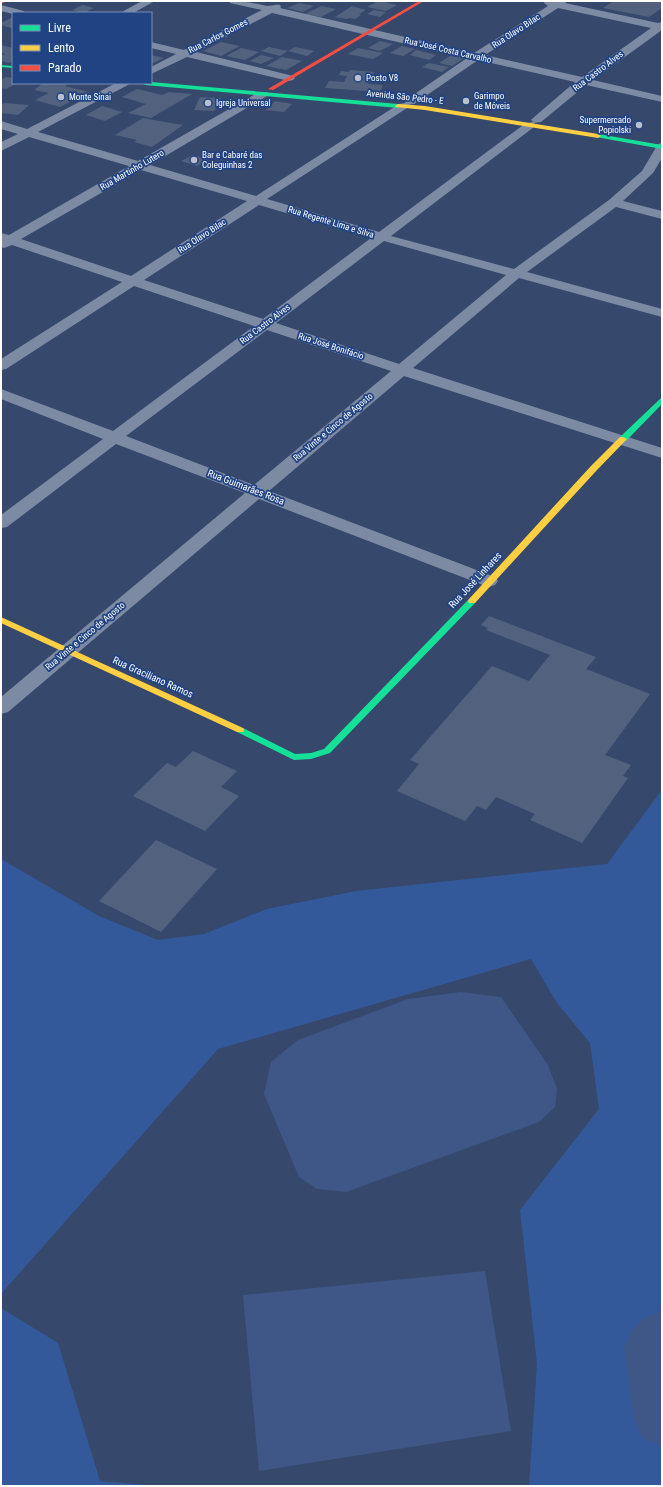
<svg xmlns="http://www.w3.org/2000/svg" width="663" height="1487" font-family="'Roboto Condensed',sans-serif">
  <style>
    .green { fill: #34599a }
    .water { fill: #3e5786 }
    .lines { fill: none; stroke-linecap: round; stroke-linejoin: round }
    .river { fill: #3e5786; fill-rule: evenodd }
    .building { fill: #52617e }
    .street { fill: #7d8aa3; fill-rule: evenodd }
    .fast { fill: #16e098; fill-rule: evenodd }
    .slow { fill: #ffcf43; fill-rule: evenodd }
    .jam { fill: #f24e42; fill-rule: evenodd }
    .poi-dot { fill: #b9bfcc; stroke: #204383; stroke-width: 1.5 }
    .labels { text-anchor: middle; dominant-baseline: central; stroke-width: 3.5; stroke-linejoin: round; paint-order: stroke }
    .far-street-label { font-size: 9px; fill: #fff; stroke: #204383 }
    .far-poi-label { font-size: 9px; fill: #fff; stroke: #204383; text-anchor: start }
    .street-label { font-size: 10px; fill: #fff; stroke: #204383 }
  </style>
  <rect width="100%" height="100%" fill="#36496d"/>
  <path class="green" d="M662,790v547l-11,12 11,53v84h-133l8,-122 -17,-154 79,-101 -9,-66 -33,-40 -26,-44 -313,90 -217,245v-435l98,57 59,24 46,-6 63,-25 89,-18 251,-27z
    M1,1308l57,35 42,138 58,5h-157z"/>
  <path class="water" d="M461,992l40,5 47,68 9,24 -2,18 -16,15 -193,70 -29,-3 -18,-12 -35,-83 7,-32 27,-22 110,-41z
    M485,1271l26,160 -252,40 -16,-176z"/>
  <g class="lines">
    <path class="river" d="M662,1311v135l-20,-8 -8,-20 -10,-70 8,-18 11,-11z"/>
  </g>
  <path class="building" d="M378,1h3l16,4 -11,6 -19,-4z
    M614,1h48v7l-13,9 -46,-9z
    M299,3l15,3 -11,6 -16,-4z
    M83,5l11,3 -7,3 8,2h-12l-11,-3z
    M321,6l15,3 -15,8 -16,-3z
    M352,6l14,4 -7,4 2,1 -6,4 -5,-1 -4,1 -11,-2z
    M374,10l12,2 -6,5 -13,-3z
    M13,17v10l-2,1 -10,-3v-2z
    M380,41l13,3 -13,7 -12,-3z
    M221,42l19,4 -19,10 -18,-5z
    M1,45l12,3v13l-4,2 -8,-2v-5l4,-2 -4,-1z
    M402,46l13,3 -12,7 -13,-3z
    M269,47l19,4 -8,5 -19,-5z
    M295,47l19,4 -7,5 -19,-5z
    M241,48l18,4 -14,8 -19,-4z
    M358,48l25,5 -10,6 -25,-5z
    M416,50l20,5 -7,5 -19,-5z
    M151,55l13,3 -13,6z
    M261,55l13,3 -13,6 -11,-3z
    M450,56l14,2 -12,8 -13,-3z
    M282,57l20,4 -16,9 -20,-4z
    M429,63l20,4 -7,5 -20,-5z
    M350,70l24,2 -6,12 15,1 -3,7 -55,-4 4,-7 15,1 3,-6 -8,-1 2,-4 8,1z
    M6,77l7,1v5h5l-12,6 -5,-1v-8z
    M43,83l25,1 -3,2 24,6 -29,15 -25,-7 14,-7 -15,-3z
    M137,89l25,6 7,-3 23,2 -41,24 -23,-5 18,-9 -24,-7z
    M200,97l21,1 -7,13 -20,-1z
    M275,101l17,3 -8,8 -18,-2z
    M4,103l25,2 -11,10 -17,-2v-8z
    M102,106l20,6 -17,9 -19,-6z
    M143,118l22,4 18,3 -31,22 -18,-5 3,-2 -22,-5z
    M193,155l15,5 -11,6 -16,-5z
    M489,616l107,41 -10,12 64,25 -45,61 26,10 -8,11 5,2 -46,65 -52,-23 5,-6 -39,-17 -10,13 -9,-4 -12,15 -68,-30 22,-27 -9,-4 82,-94 37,15 21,-26 -64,-25 2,-2 -7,-3z
    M193,751l44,20 -16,16 18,9 -34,35 -72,-35 34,-33 9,4z
    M156,840l61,29 -56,63 -62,-31z"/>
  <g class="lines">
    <path class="street" d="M142,1h13l-22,12h-13z
      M229,1c14,0 25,2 38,5 5,0 8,-2 13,-1l1,2 -1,1 194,45 74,-47 -4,-3 1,-2h22l-2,2 93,20 4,-1v8l-69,50 69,16v6l-76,-17 -45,37 -7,1 2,2 -2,2 -143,109 123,33 95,-69 33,-29 16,-27 4,-1v15l-9,15 -30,28 39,10v8l-46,-12 -89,65 135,37v8l-143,-39 -106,90 249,80v10l-258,-82 -135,115 226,86 3,4 -3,4 -6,2 -6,-2 -224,-86 -251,213 -7,2v-17l244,-204 -129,-49 -109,83 -6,1v-13l102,-76 -102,-40v-10l112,42 141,-105 -120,-40 -128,83 -5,1v-11l121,-77 -110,-37 -8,3 -3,-1v-14l8,2 120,-69 -100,-29 -28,14v-9l17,-8 -17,-5v-8l26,8 89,-46h14l-2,2 -90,47 100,29 121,-69h8l2,2 -2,2 -117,69 106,31 143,-92 6,-1 1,-3 61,-42 -195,-45 -76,39 97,24 2,2 -2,2 -4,1 -102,-24 -36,17v-7l25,-13 -25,-6v-6l33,8 78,-40 -32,-7zM558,8l93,20 -69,49 -97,-22zM478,60l97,22 -42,36 -2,2 2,2 -7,1 -147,109 -112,-33 140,-91 1,-3 6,-1zM141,170l106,31 -116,75 -110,-37zM259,205l112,33 -108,81 -119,-39zM384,241l122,34 -107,89 -123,-41zM267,330l124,41 -137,114 -128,-49z
      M1,5l23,6 1,2h-12v1l-12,-3z"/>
    <path class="fast" d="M1,65l12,1v2l-12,-1z
      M151,82l247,22 3,2 -3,2 -253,-23 -3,-2z
      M598,134l64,11v4l-66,-12 -1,-1z
      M662,398v6l-36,37h-6v-4l40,-38z
      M472,598l3,1 1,2 -1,2 -145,150 -19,6 -17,1 -57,-28 -1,-2 1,-2h6l52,26 16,-1 13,-4 145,-150z"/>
    <path class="slow" d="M398,104l27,2 173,28 3,2 -3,2 -173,-28 -29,-3 -1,-1z
      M620,437h3l4,2 -30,31 -122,133h-6l-1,-2 1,-2 122,-133z
      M1,617l242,111 1,2 -1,2h-6l-236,-109z"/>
    <path class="jam" d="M1,1h6l-6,3z
      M419,1h5l-151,89 -5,-1z"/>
  </g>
  <g class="poi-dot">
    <circle cx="358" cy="78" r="4"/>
    <circle cx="61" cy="97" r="4"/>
    <circle cx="466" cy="101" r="4"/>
    <circle cx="208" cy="103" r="4"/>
    <circle cx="639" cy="125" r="4"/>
    <circle cx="194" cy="160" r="4"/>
  </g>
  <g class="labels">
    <g class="far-street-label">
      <text transform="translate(516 31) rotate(-33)">Rua Olavo Bilac</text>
      <text transform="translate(218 36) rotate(-27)">Rua Carlos Gomes</text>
      <text transform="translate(448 50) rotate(13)">Rua José Costa Carvalho</text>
      <text transform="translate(598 71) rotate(-37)">Rua Castro Alves</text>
      <text transform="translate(405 97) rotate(6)">Avenida São Pedro - E</text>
      <text transform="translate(132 170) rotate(-30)">Rua Martinho Lutero</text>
      <text transform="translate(331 222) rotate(17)">Rua Regente Lima e Silva</text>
      <text transform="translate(202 236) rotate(-33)">Rua Olavo Bilac</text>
      <text transform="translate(265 324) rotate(-37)">Rua Castro Alves</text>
      <text transform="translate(331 346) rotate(18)">Rua José Bonifácio</text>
      <text transform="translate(333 427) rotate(-40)">Rua Vinte e Cinco de Agosto</text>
      <text transform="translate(85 636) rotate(-40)">Rua Vinte e Cinco de Agosto</text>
    </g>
    <g class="far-poi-label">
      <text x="366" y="78">Posto V8</text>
      <text x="474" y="96">Garimpo<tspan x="474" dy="10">de Móveis</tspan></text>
      <text x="69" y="97">Monte Sinai</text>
      <text x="216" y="103">Igreja Universal</text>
      <text x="631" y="120" text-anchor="end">Supermercado<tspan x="631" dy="10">Popiolski</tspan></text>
      <text x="202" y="155">Bar e Cabaré das<tspan x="202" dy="10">Coleguinhas 2</tspan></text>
    </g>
    <g class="street-label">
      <text transform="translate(246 487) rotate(21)">Rua Guimarães Rosa</text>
      <text transform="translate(475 580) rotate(-47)">Rua José Linhares</text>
      <text transform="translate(153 677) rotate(24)">Rua Graciliano Ramos</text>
    </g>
  </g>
  <rect width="663" height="1487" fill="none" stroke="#ffffff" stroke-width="4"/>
  <rect x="12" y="12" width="140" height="72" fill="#204383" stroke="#798eb5"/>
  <rect x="20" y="25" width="20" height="6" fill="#16e098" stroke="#798eb5"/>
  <text x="48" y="32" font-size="12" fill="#ffffff">Livre</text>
  <rect x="20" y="45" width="20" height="6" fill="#ffcf43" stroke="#798eb5"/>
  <text x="48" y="52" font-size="12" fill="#ffffff">Lento</text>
  <rect x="20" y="65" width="20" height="6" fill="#f24e42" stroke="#798eb5"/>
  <text x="48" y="72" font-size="12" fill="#ffffff">Parado</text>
</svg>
